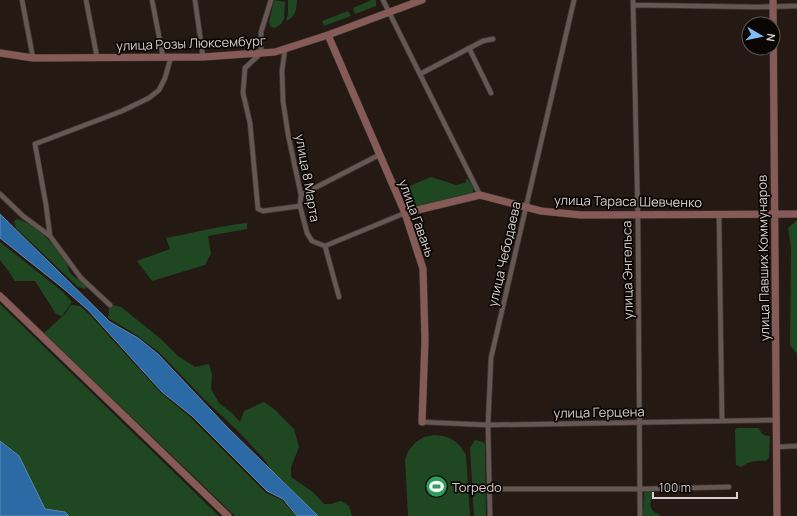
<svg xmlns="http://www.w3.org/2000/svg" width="797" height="516" font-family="Manrope,sans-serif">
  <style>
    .green { fill: #1f4822 }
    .water { fill: #2b6aa5; stroke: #5f89b1 }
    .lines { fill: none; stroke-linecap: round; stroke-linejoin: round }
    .street-casing { stroke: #3f3633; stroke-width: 6 }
    .secondary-casing { stroke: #3f3633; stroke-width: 8 }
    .street { stroke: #655751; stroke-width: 4.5 }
    .secondary { stroke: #865b57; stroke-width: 7 }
    .labels { text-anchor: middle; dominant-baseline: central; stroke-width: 3.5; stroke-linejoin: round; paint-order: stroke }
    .street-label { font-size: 13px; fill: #d9d0cd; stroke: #0a0604 }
    .poi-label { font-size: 13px; fill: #d9d0cd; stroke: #0a0604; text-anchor: start }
  </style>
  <rect width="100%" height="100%" fill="#251914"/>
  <path class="green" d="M274,0l11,2 -1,17 -3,5 -6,4 -4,-1 -2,-5z
    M288,0h9c-1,10 -1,17 -11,21l2,-7z
    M372,0h4v6l-21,8 -2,-6z
    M348,11l3,5 -27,10 -2,-5z
    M431,177l25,8 9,-2 2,-5 6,9v6l-58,14 -10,-7 -5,-10z
    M17,219c21,6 38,27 51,45 -1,10 8,15 17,18l2,4 -2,3 -7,-2 -62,-59 -2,-7z
    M797,220v134l-7,-9 1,-97 -3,-20z
    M247,223v6l-39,7 3,18 -2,3 -4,8 -53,16 -15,-20 33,-12 -4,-11c27,-5 53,-12 81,-15z
    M0,242l63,50 9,10 -10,14 -6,-2 -21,-33h-20l-8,-12 -7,-9z
    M0,304l219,212h-150l-4,-4 -20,-3 -26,-53 -19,-15z
    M71,305l9,1 10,9 71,78 29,24 76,76 16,7 14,16h-61l-191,-183 21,-19z
    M113,305l8,2 40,32 17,17 17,11 14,-3 3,11 -1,14 8,14 13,10 8,9 4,-11 20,-9 10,7 20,20 5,18 -8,20v10l22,15 11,12h7l10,-3 8,5 3,10h-38l-34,-33 -16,-24 -26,-28 -34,-32 -45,-47 -27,-20 -24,-14 1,-10z
    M737,428h22c2,6 5,8 11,8l-1,22 -3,3c-10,-1 -17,0 -25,6l-5,-2 -1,-35z
    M434,435c17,1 24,6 32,20l4,61h-62l-3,-57 4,-9 7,-8 8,-5z
    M475,440l8,2 2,2 1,72h-12l-4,-68z
    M646,490h3l5,3c-3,9 -7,12 1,20l4,1 1,2h-17l1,-24z"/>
  <path class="water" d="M0,214l110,108 28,16 20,16 70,74 90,88h-21l-14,-17 -16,-8 -75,-75 -30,-24 -74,-82 -24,-21 -64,-51z
    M0,441l19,15 26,53 20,3 4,4h-69z"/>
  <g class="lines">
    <defs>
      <path id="street" d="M22,0l11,58
        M86,0l11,57
        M152,0l11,57
        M195,0l8,57
        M271,0l-10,32v21l-16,15 -2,25 7,30 8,86 5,2 37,-5
        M383,0l97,195
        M633,0l5,223 2,293
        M633,5l124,2 40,-1
        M469,48l22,45
        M285,49l-3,22 1,30 5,33 13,61 -1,11 7,27 5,8 13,5 14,51
        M420,74l63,-33 10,-2
        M0,194l23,22 27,20 31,42 29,27
        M301,195l78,-40
        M719,215l3,205
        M50,236l-4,-31 -11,-61 87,-33 27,-13 10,-8 6,-12 6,-21
        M325,246l80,-33
        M422,422l66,3 289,-5
        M777,447l20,-1
        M489,489h150l90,-2
        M490,516l-2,-91 3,-67 83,-358"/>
      <path id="secondary" d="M773,0l4,516
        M328,35l77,178 18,56 2,71 -3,82
        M0,53l33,5 170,-1 72,-5 53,-17 94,-35
        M405,213l75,-18 61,16 40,4 216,-1
        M0,296l228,220"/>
    </defs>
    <use href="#street" class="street-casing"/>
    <use href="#secondary" class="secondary-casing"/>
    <use href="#street" class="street"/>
    <use href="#secondary" class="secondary"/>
  </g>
  <defs>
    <symbol id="stadium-disc" viewBox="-11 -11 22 22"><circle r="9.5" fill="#2e9e5b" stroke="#0a0604"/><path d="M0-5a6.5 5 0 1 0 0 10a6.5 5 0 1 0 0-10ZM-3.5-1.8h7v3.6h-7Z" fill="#fff"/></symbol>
  </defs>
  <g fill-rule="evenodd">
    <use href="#stadium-disc" x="424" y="474" width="25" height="25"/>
  </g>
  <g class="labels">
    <g class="street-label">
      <text transform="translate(191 43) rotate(-2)">улица Розы Люксембург</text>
      <text transform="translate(308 178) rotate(80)">улица 8 Марта</text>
      <text transform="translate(628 201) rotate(1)">улица Тараса Шевченко</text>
      <text transform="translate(417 218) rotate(70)">улица Гавань</text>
      <text transform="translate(504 254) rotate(-77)">улица Чебодаева</text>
      <text transform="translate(763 258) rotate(-91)">улица Павших Коммунаров</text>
      <text transform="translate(627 270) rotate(-91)">улица Энгельса</text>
      <text transform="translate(599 412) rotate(-1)">улица Герцена</text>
    </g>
    <g class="poi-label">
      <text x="452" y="487">Torpedo</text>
    </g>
  </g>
  <g transform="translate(761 36) rotate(99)"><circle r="19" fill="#0a0604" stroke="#5d5754"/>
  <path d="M0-3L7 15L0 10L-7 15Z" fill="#7ebdf9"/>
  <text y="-6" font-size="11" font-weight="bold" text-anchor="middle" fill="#d9d0cd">N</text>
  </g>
  <path d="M653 492v6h84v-6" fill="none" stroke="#d9d0cd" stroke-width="2"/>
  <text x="659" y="492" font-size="12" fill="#d9d0cd" stroke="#0a0604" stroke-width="3" paint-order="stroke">100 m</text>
</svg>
